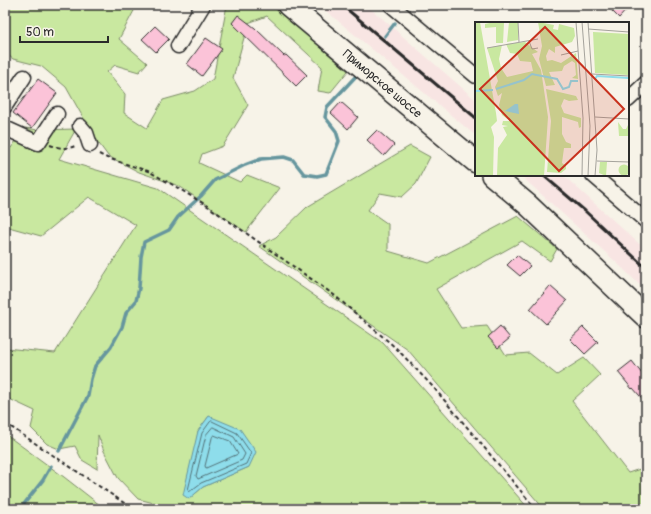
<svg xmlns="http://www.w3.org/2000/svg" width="651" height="514" font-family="Pangolin,sans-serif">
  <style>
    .built { fill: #f8e5e3 }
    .green { fill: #c9e8a0; stroke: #7a8a66; fill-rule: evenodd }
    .water { fill: #8eddeb; stroke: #66969e }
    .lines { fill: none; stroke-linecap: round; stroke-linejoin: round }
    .shore { stroke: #537278; stroke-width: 1 }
    .stream { stroke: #66969e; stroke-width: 3.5 }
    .building { fill: #fbc3d8; stroke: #2b2b2b }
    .minor-casing { stroke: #2b2b2b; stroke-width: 17 }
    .highway-casing { stroke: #2b2b2b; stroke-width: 24 }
    .path { stroke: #2b2b2b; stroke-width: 2; stroke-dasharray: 4 3; stroke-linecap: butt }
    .minor { stroke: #f7f3e8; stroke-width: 14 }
    .highway { stroke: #f7f3e8; stroke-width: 21 }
    .rail { stroke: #2b2b2b; stroke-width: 3 }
    .labels { text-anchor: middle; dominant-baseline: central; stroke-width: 3; stroke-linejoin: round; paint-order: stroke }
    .street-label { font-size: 12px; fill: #2b2b2b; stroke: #f7f3e8 }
    .inset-river { fill: none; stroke: #8eddeb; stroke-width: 2 }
    .inset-road { fill: none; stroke: #a5a39c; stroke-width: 1 }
    .view { fill: #c8321e; fill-opacity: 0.15; stroke: #c8321e; stroke-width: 2 }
    .inset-edge { fill: none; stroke: #2b2b2b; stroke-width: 2 }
  </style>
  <rect width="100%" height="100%" fill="#f7f3e8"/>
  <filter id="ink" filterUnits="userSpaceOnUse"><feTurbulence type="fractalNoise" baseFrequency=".025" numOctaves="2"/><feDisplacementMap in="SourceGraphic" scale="8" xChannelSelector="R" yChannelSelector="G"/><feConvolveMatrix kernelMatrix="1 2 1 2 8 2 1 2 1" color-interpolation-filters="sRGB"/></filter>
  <g filter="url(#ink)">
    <path class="built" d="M319,5h47l18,15 92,80v36z
      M520,175h43l83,75v41l-29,-28z"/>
    <path class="green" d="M5,5h132l-18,34 28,24 -8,9 -24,-7 -8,7 18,22 -1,19 23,15 16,-28 32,-9 18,-12 14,-74h43l16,12 62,54 -18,22 -12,-2 4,-24 -55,-51 -19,7 -15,55 15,27 -25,41 -21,8 -3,9 41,19 7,-7 33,13 -34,44 -67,-46 -40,-14 -31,-16 -14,-19 -28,-50 -25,-21 -28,-7 -8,-6z
      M25,128l13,2 38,-1 -17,30 99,29 225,155 146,166h-361l-6,-4 -24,-6 -20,-21 -14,-27 -6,-16 -1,34 -15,-9 -7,-14 -16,3 -12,-5 -16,-16 4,-17 -30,-14v-49l50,5 81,-128 -47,-28 -48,39 -36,-10v-79l6,1zM209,416l40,51 -46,20 -14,12 9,-68z
      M410,146l20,11 -14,27 -14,13 -22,-4 -12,17 20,14v27l41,12 89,-47 39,33 -7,12 -28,-20 -86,48 25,39 26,-2 19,29 23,-2 28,22 27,-17 16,17 -28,26 56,72 18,-6v42h-102l-136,-159 -149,-104 17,-9 31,-30z
      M5,434l59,43 41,32h-100z"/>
    <path class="water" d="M209,416l31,13 16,23 -7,15 -46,20 -14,12 -6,-4 15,-64z"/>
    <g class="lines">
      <path class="shore" d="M212,421l25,12 14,20 -5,11 -45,19 -12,9 -1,-2 14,-57 8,-11z
        M213,427l21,10 11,17 -3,6 -44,19 -2,-3 10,-41z
        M214,435l16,6 8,13 -32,14 -1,-2 7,-28z"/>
      <path class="stream" d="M385,36l10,-13
        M59,451l29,-55 3,-17 4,-13 16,-19 11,-20 4,-14 10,-12 3,-13 2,-31 3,-15 25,-12 9,-13 23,-21 14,-16 30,-15 16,-6 23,-2 9,3 11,14 13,2 9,-2 13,-33 -3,-10 -11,-14 2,-10 29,-31
        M20,509l23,-29 8,-14"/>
    </g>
    <path class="building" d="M606,5h25l-12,13z
      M238,15l17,13 29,28 2,-1 21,20 -11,11 -64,-63z
      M155,26l14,13 -13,13 -14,-13z
      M206,38l16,11 -20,27 -15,-12z
      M38,79l19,14 -25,35 -19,-15z
      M341,102l17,15 -10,12 -17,-16z
      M377,130l17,15 -10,11 -17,-16z
      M517,255l13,11 -10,10 -13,-11z
      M550,286l17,15 -21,23 -16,-15z
      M500,326l10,12 -12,10 -10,-11z
      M583,327l15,15 -13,12 -15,-15z
      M632,361l14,18v24l-13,-15 -1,1 -14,-17z"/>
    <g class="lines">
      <defs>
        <path id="minor" d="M391,5l85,71
          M178,46l25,-41
          M628,100l18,-17
          M5,106l19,-29
          M80,126l6,7 4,12
          M5,128l33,15 19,-29
          M593,175l53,46"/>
        <path id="highway" d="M288,5l188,157
          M492,175l36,30 118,112"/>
      </defs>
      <use href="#minor" class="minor-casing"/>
      <use href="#highway" class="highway-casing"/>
      <path class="path" d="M50,145c10,3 18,5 27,0
        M99,154l8,4 41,13 25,14 36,22 125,88 62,53 38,40 102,121
        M5,423l128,86"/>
      <use href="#minor" class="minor"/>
      <use href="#highway" class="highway"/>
      <path class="rail" d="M342,5l134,113
        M543,175l42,36 61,57"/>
    </g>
  </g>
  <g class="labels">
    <g class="street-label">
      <text transform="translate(382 84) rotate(40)">Приморское шоссе</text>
    </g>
  </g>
  <g transform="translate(475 22)">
    <rect width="154" height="154" fill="#f7f3e8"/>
    <path d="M0,0h5l16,91 1,8 -6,6 3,10 -1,39h-18zM19,0l10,1 -1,20h-7v-16l-11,1v-4zM34,0h9v18l-11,2zM63,0l16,3 -1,4 5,1 1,-6 15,4 1,8 -3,6 -17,5v6l-6,-4 -3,7 1,5 5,-1 9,3 15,-10 2,26 -6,-1 4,-3 -1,-12 -3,-2 -8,5 -2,5 -13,1 6,13 -9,1 -7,-27 3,-13zM118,10l36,2 -1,41 -33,-2zM50,20l13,10 -6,2 9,16 7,47 -4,59h-47l1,-28 9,-13 -4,-8 5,-1 -6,-1 1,-4h7l-8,-6 -3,-10 3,-12 -4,3 -3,-9 3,-6 -11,-33 15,-3 -3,14 2,9 6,9 26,-6 -2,-9 -11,-1 -3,-7 -7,-1 -4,-9zM71,67l30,7 2,4 -9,1 -5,-2 -3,7 3,7 17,5v9l-2,1 -1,-6 -16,-5v17l4,8 5,2v4h-7l-2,15 4,3v3l-5,4 -14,-1 4,-51zM143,100l5,7h3l3,-6v13h-10zM125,140h7l-1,14 -7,-3zM143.5 148a5.5 5.5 0 1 1 11 0a5.5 5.5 0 1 1-11 0Z" fill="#c9e8a0"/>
    <path d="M40,82h3l1,10 -14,-3z" fill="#8eddeb"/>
    <path class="inset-river" d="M120,57l2,-3 32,2M21,67l28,-9 8,-6 25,5 6,10 6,-2 2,-6h7M0,69l18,-1"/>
    <path class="inset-road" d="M43,0l1,20M101,0l7,96 -1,58M107,0l8,104 -2,50M113,0l9,128 -2,26M113,7l41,3M54,19l3,8 6,-1M12,26l51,-9M86,33l17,-4M117,52l37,2M120,95l34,2M122,139l32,1"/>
    <path class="view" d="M70,5l79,82 -65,62 -79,-82z"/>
    <rect width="154" height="154" class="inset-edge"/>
  </g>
  <rect width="651" height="514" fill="none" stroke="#f7f3e8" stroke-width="20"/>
  <rect x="10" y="10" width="631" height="494" fill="none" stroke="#2b2b2b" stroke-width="1.5" filter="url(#ink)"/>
  <path d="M20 36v6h88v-6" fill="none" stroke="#2b2b2b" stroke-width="2"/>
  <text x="26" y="36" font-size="12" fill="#2b2b2b" stroke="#f7f3e8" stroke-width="3" paint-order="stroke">50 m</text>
</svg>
